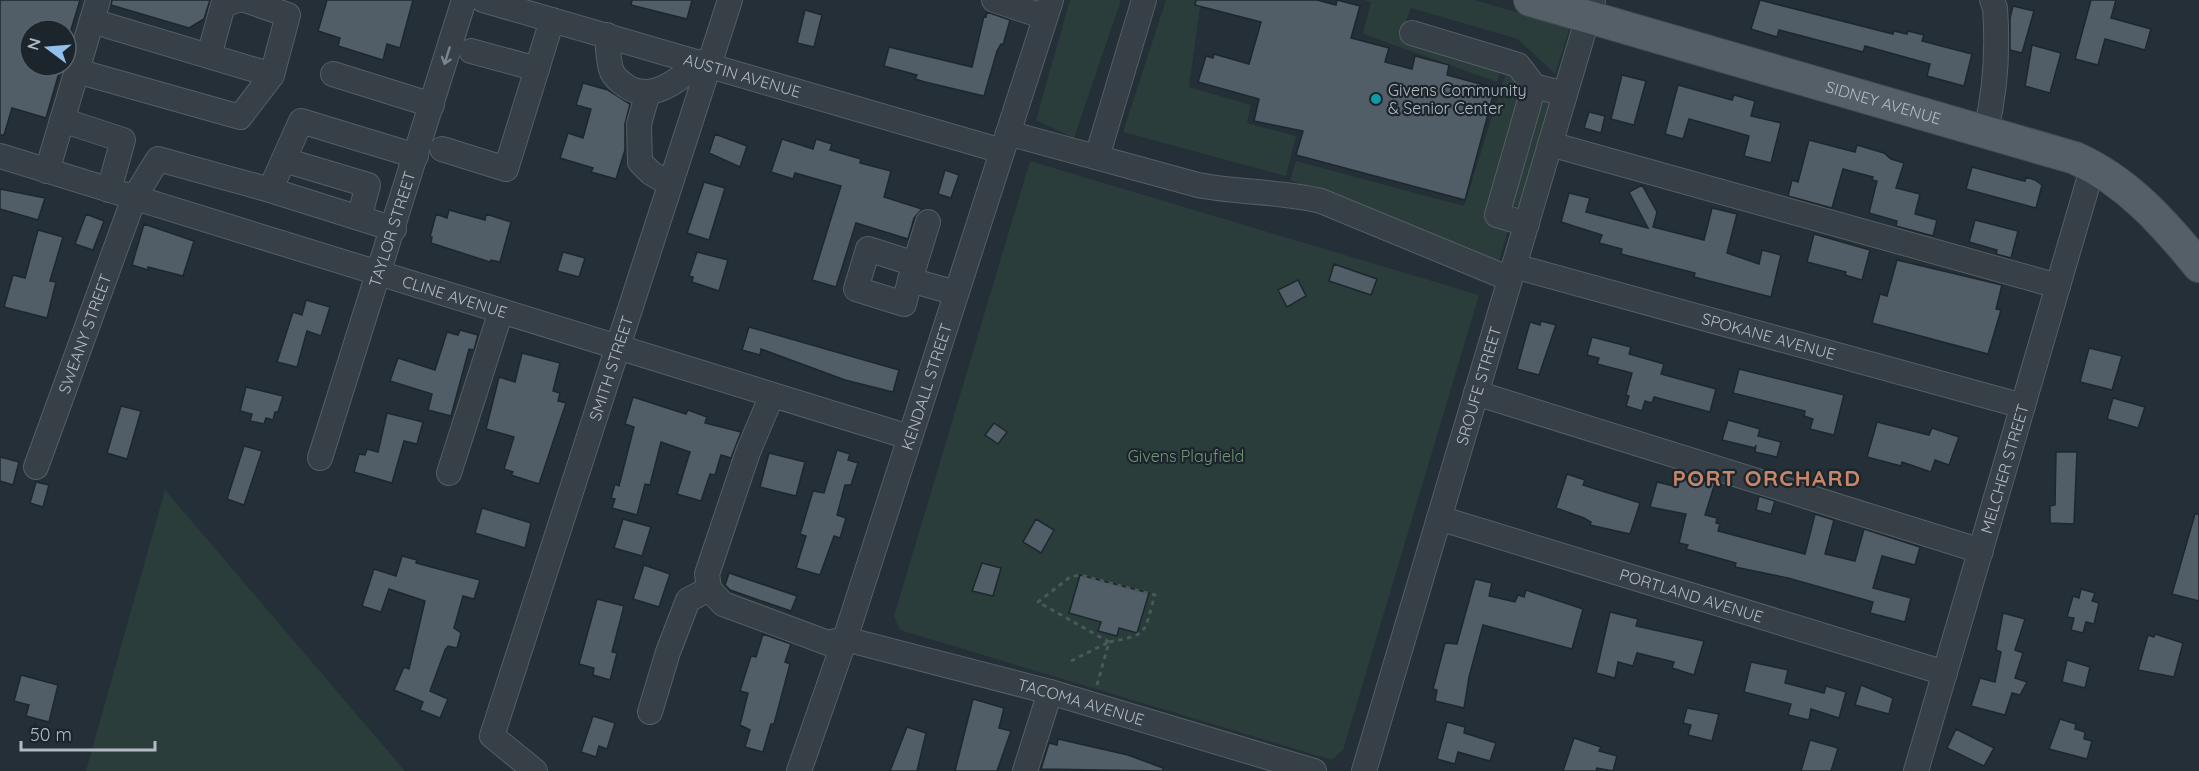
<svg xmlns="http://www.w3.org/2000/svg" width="2199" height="771" font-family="Quicksand,sans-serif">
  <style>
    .green { fill: #2a3d3a }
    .building { fill: #515d67; stroke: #1e272e; stroke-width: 1.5 }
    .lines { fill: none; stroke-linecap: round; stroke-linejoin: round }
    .minor-casing { stroke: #555e65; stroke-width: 26 }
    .major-casing { stroke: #434c53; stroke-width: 34 }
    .path { stroke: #475958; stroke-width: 3; stroke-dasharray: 4.5 4.5; stroke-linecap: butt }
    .minor { stroke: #374047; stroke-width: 24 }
    .major { stroke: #555f67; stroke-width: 32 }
    .oneway { stroke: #7b848b }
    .culture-dot { fill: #0f9aa8; stroke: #1c252c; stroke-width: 2 }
    .labels { text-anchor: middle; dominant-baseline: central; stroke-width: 4.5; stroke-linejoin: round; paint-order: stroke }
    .street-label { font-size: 16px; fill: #b2bbc3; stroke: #1c252c }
    .poi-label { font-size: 16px; fill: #b2bbc3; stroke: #1c252c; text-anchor: start }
    .park-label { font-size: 16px; fill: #739676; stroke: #1c252c }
    .district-label { font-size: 22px; font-weight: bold; letter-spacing: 1.5px; fill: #c7856a; stroke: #1c252c }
  </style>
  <rect width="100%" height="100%" fill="#242f37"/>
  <path class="green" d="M1070,0h51l-47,138 -38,-18z
    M1166,0h35l-12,87 62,18 -4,18 49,13 -10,40 -163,-44z
    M1363,0h111l96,27 -15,47 -37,-35 -107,-31 -11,28 102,31 -5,15 -134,-48 8,-32z
    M1507,69l17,16 -15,141 -10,35 -209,-81 6,-19 168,45z
    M1541,101l10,1 -32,105 -9,-3z
    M1030,161l449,134 -136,455 -11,10 -432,-130 -6,-14z
    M165,490l240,281h-319z"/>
  <path class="building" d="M0,0h80l-9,30h-41v36h31l-15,52 -34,-10 -8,27h-4z
    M112,0h98l-6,19 -15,9 -78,-23z
    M327,0h86l-13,48 -13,-4 -4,16 -45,-14 2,-8 -22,-7z
    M632,0h60l-5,19 -56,-14z
    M1196,0h121l19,5 1,-5 23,6 -9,32 38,10 -4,14 27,7 3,-13 34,9 -2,10 48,13 -30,112 -169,-45 7,-24 -49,-10 5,-22 -61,-17 8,-26 7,2 1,-4 35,10 12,-42 -66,-17z
    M1760,0l133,34 1,-3 13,3 1,-3 16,4 -2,6 50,13 -8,32 -37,-10 3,-12 -65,-18 -2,6 -84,-22 -2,7 -26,-8z
    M2091,0h25l-5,18 40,11 -6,21 -40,-11 -7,26 -23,-6z
    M2013,6l21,5 -12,42 -12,-3v-32z
    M805,10l17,5 -8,32 -17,-4z
    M987,12l23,8 -7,25 -2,-1 -4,7 -13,45 -59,-14 -10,-3 2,-4 -33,-9 5,-19 83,20 12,-51 2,1z
    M2032,45l29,8 -11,40 -25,-7z
    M1622,75l24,6 -12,44 -23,-6z
    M583,83l25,7 22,14 -5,20v26l-9,29 -25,-7 2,-4 -33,-10 8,-25 15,5 8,-29 -15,-4z
    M1678,85l54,15 2,-5 21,6 -4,15 30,7 -10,40 -27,-7 5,-20 -24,-7 -36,-10 -6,20 -18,-5z
    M1589,112l16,4 -4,17 -17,-5z
    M715,134l32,12 -7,21 -31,-14z
    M782,139l31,10 3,-10 16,5 -2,6 31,9 -1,4 31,8 -7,26 38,12 -8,9 -6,21 -52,-16 -20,64 -24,-7 29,-94 -46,-13 -2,6 -22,-7z
    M1809,140l46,12 2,-7 27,8 7,6 13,4 -8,25 24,6 -5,20 22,6 -4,16 -37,-10 1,-5 -28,-8 8,-32 -5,-1 1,-3 -30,-8 -11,39 -44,-12 4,-16 6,2z
    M1972,167l48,13 5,1 1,-4 9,3 7,5 -6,23 -70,-19z
    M945,170l14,5 -8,23 -13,-4z
    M704,182l21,6 -16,52 -22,-7z
    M1642,185l15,27 -4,15 51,13 8,-32 25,6 -10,39 32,11 3,-14 19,5 -10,42 -77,-20 1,-4 -74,-19 1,-5 -23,-6 3,-8 -41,-13 8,-29 21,5 -4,14 62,16 -19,-36z
    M0,189l45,9 -7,22 -38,-11z
    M449,210l36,10 1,-6 25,8 -11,40 -9,-2 -1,2 -59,-19 1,-6h-2l6,-23 11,4z
    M86,214l18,7 -11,29 -18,-6z
    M1975,220l43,11 -7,27 -15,-4 1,-4 -28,-8z
    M144,224l50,17 -11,35 -35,-9v3l-16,-5z
    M38,230l25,7 -13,44 6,1 -9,36 -43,-11 9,-32 12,3z
    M1814,234l56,16 -8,30 -17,-5 1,-3 -39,-10z
    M563,252l22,6 -6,19 -22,-6z
    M697,252l31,8 -9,31 -27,-9 1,-5 -4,-1z
    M1897,260l105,25 -6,24 5,1 -13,44 -116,-31 8,-29 7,2z
    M1334,264l43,15 -6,16 -42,-14z
    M1298,280l8,16 -19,11 -9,-17z
    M306,300l24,7 -9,29 -14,-5 -10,36 -20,-5 16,-50 9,3z
    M1541,321l15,4 -17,50 -22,-6 13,-47 10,3z
    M749,327l150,43 -6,22 -48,-12 -84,-31 -1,6 -18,-5z
    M460,330l18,5 -4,15 -5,-1 -18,67 -23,-6 4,-16 -42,-13 8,-23 37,12 12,-38 11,3z
    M1592,337l39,10 -2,7 35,10 -3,10 55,15 -6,23 -56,-15 -2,6 -7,-2 -3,10 -16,-5 3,-10 -3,-1 6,-22 -35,-9 2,-6 -12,-3z
    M2089,348l33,8 -10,34 -32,-8z
    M522,353l38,10 -7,28 7,2 -2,8 8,2 -27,81 -28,-9 2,-3 -9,-3 10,-32 -28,-8 13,-52 16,5z
    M1739,369l105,26 -10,40 -24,-6 3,-10 -9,-3 1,-5 -72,-18z
    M246,387l37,9 -5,16h-3l-2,8 -7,-2 -2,6 -14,-3 2,-7 -12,-3z
    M633,397l53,17 2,-4 19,7 -2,6 36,9 -10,26 -10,-3 -6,20 -5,-1 -9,27 -24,-7 13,-42 -29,-10 -11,43 -5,-1 -8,31 -25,-7 3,-9 -4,-1 4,-14 4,2 15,-59 -9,-3z
    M2113,398l32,9 -7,21 -31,-9z
    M121,406l20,5 -14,48 -20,-6z
    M387,413l36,9 -6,22 -13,-3 -12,42 -38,-11 5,-18 6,1 2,-6 11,3z
    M1728,420l32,9 -2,7 23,6 -4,15 -22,-5 1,-7 -1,3 -33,-8z
    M1877,422l52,13 3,-7 27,9 -10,28 -14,-5 -4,12 -29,-10 -1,4 -34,-9z
    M994,423l13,9 -9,12 -13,-9z
    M244,446l18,5 -18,54 -17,-6z
    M837,450l13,4 -2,6 10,3 -7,22h-6l-8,30 9,3 -6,20 -6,-2 -14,39 -24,-7 10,-32 -6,-2 13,-43 11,2z
    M2056,452h21l-3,72 -24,-1v-17l5,-1z
    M769,453l36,9 -9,34 -36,-9z
    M0,457l19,5 -6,23 -13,-4z
    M1682,472l33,11 -10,32 12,3 -1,5 4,1 -2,7 87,23 10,-40 19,6 -9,34 30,7 9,-32 56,18 -5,18 -33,-9 -9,32 38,10 -6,24 -35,-9 3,-11 -85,-24 -53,-11 1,-4 -50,-14 2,-4 -9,-2 7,-29 -36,-7 7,-25 21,5z
    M1567,474l18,6 -2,5 57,18 -10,31 -40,-9 1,-3 -7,-4 -28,-10z
    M36,482l13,3 -6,22 -13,-4z
    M1759,496l16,5 -4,13 -15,-4z
    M482,508l49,15 -6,25 -50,-15z
    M2195,514h4v87l-27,-7z
    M623,519l28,8 -9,29 -28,-8z
    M1036,519l18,11 -13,23 -18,-11z
    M402,556l15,4 -1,3 64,17 -6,19 -11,-3 -9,32 7,5 -4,15 -9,-2 -3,4 -15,41 18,8 -8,19 -20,-8 3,-8 -29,-12 10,-23 5,2 16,-68 -36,-12 -8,23 -19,-6 12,-37 22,7z
    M982,563l19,5 -8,28 -21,-5z
    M644,565l26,9 -11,33 -26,-8z
    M729,573l68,23 -6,15 -61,-21 -5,-5z
    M1080,575l69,18 -12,40 -18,-5 -2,8 -19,-5 3,-9 -32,-9z
    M1475,579l17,4 -3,13 26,6 3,-7 6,2 2,-7 57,19 -11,40 -89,-24 -14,52 -5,31 -29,-7 2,-11 -4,-1 12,-46 12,1z
    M2081,589l14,4 -3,8 7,2 -5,21 -8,-2 -3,11 -12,-3 3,-12 -7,-1 6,-21 6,2z
    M597,599l27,7 -12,46 5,1 -7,27 -17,-5 1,-7 -15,-4z
    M1610,612l28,7 -2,7 68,15 -10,34 -22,-7 2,-6 -37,-9 -4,13 -15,-4 -3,16 -19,-5z
    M2003,613l22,6 -10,31 8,3 -8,25 12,4 -7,13 -8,-2 -7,22 -34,-9 9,-28 15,4 6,-30 -5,-2z
    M763,634l28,10 -6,18 5,2 -16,60h-3l-8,28 -18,-5 5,-17 -10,-5 8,-32 -8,-2 11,-35 5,1z
    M2155,634l28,9 -9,34 -36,-7 10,-35 6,2z
    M2067,660l23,7 -5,21 -23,-6z
    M1751,662l37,8 -3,13 39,10 2,-7 20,6 -7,26 -28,-9 -2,11 -21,-5 3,-11 -47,-12z
    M21,675l37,10 -9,37 -23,-6 3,-11 -15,-4z
    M1861,685l32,13 -4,16 -34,-9z
    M973,699l31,9 -5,20 12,3 -14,40h-42z
    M1687,708l32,6 -7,27 -24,-6 3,-10 -8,-2z
    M593,716l22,7 -8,26 -8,-3 -3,11 -15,-5z
    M2060,719l16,5 -1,5 10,3 -1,7 8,2 -5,18 -38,-10z
    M1447,722l18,5 -1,6 32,10 -6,18 -32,-9 -3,12 -18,-5z
    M907,727l19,6 -9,38h-27z
    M1956,729l38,19 -10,18 -37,-18z
    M1574,738l27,9 -2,4 18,5 -4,15 -16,-3 -1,3h-33z
    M1058,739l70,16 35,13v3l-122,-2 8,-26 8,2z
    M1810,740l28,8 -7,23h-30z"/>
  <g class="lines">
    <defs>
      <g id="minor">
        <path id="s1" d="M483,0l519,151"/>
        <path d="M994,0l51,17"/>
        <path d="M92,21l180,54 16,-60 -43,-15"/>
        <path d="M1412,33l106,32 16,21 31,8"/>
        <path d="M607,35c1,12 1,27 5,37 3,6 8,10 14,14 26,18 55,-8 74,-24"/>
        <path d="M471,51l66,18"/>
        <path d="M209,56l14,-51 15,-5"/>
        <path d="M77,71l163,46 32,-42"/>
        <path d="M333,74l99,31"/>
        <path d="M648,92l-9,32 1,38 11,11 19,11"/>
        <path d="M62,120l61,20 -14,50"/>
        <path d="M1986,130c10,-41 12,-80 9,-122l-3,-8"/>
        <path d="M1008,133l190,52c41,8 82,6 123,16l189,78"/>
        <path d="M1550,144l508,142"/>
        <path d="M442,149l64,20 46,-149"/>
        <path id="s2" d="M0,156l909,281"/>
        <path d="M1097,157l47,-157"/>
        <path d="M284,160l84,25 -9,33"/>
        <path d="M47,171l51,-171"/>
        <path d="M270,190l124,39"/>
        <path d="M928,222l-18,58 46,13"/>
        <path d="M1527,224l-30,-9 37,-129"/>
        <path id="s3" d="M1514,266l509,140"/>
        <path d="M910,280l-6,24 -48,-15 12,-40 47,15"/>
        <path d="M1476,393l505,158"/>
        <path id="s4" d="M772,395l-24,57 -41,122 2,15 14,15 105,39 17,-4 205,53 264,79"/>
        <path id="s5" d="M320,458l144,-458"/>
        <path id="s6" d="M36,467l98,-269 24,-39 112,31 31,-69 115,35"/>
        <path d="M449,473l52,-162"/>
        <path id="s7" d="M1439,518l506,155"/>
        <path d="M650,712l18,-60 20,-52 21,-11"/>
        <path id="s8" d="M535,771l-43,-35 238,-736"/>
        <path id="s9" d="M799,771l46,-132 206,-639"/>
        <path d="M1025,771l25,-79"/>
        <path id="s10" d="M1364,771l229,-771"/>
        <path id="s11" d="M1916,771l177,-605"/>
      </g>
      <g id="major">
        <path id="s12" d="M1530,0l545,158c52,23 89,65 124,108"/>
      </g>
    </defs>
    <use href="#minor" class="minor-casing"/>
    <use href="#major" class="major-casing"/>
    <path class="path" d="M1071,661l38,-19
      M1097,685l12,-43c42,-8 34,-9 46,-47l-75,-20 -10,2 -32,25 71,40"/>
    <use href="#minor" class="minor"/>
    <use href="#major" class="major"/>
  </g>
  <defs><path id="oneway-shaft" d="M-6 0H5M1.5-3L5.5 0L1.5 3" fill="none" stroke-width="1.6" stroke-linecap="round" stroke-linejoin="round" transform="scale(1.5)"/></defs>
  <use class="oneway" href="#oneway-shaft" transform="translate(447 56) rotate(107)"/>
  <circle class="culture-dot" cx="1376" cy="99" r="6"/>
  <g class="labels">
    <g class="street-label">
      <text stroke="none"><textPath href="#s1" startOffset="270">AUSTIN AVENUE</textPath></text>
      <text stroke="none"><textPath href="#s12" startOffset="368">SIDNEY AVENUE</textPath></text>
      <text stroke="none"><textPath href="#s5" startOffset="240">TAYLOR STREET</textPath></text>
      <text stroke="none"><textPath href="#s2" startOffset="476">CLINE AVENUE</textPath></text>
      <text stroke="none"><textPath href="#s6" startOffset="142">SWEANY STREET</textPath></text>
      <text stroke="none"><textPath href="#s3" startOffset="264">SPOKANE AVENUE</textPath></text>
      <text stroke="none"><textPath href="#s8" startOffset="442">SMITH STREET</textPath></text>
      <text stroke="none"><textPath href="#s10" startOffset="402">SROUFE STREET</textPath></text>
      <text stroke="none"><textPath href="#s9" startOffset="405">KENDALL STREET</textPath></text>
      <text stroke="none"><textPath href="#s11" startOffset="315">MELCHER STREET</textPath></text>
      <text stroke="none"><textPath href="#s7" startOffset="264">PORTLAND AVENUE</textPath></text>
      <text stroke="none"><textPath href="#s4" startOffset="600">TACOMA AVENUE</textPath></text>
    </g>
    <g class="poi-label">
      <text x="1388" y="90">Givens Community<tspan x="1388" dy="18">&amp; Senior Center</tspan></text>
    </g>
    <g class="park-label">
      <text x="1186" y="456">Givens Playfield</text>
    </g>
    <g class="district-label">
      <text x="1767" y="478">PORT ORCHARD</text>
    </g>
  </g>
  <g transform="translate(48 48) rotate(286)"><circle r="28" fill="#1c252c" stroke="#586168" stroke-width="1.5"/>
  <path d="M0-4.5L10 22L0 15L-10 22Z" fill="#90c0eb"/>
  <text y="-9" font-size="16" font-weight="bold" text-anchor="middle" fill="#b2bbc3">N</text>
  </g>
  <path d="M21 741v9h134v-9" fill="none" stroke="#b2bbc3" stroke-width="3"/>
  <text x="30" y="741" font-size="18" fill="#b2bbc3" stroke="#1c252c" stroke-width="4.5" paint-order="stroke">50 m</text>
</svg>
